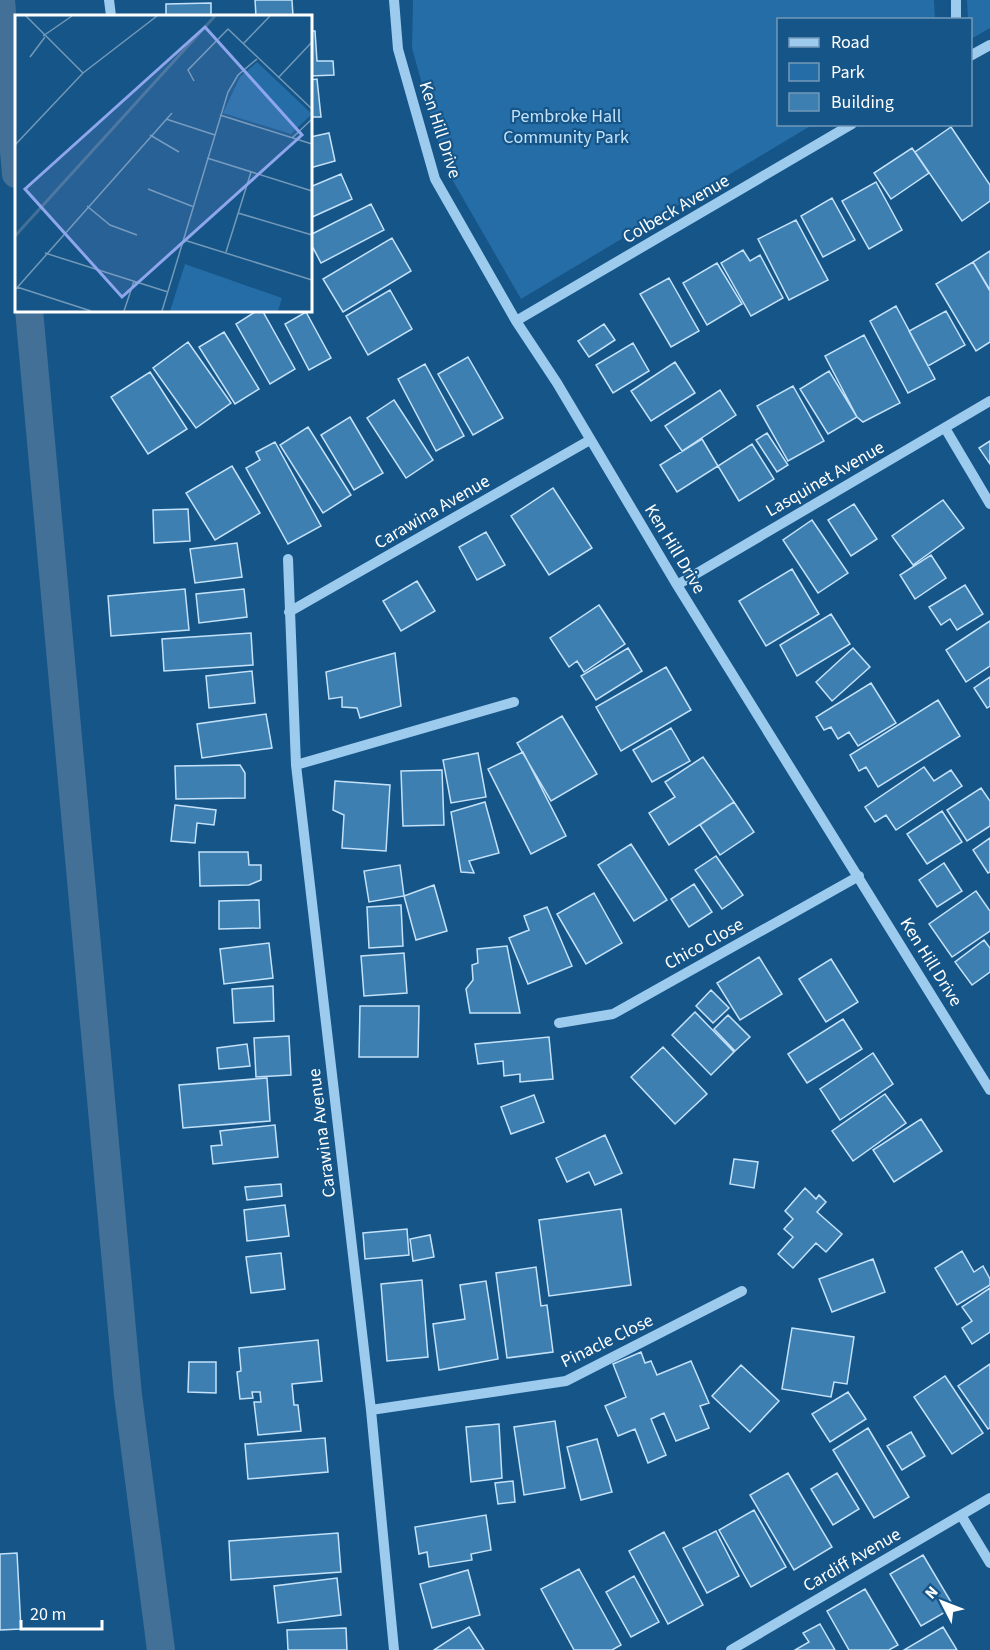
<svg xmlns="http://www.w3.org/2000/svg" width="990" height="1650" font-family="'Source Sans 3',sans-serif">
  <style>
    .green { fill: #256da6 }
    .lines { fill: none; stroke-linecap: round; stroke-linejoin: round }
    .canal { stroke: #437096; stroke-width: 28 }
    .building { fill: #3e7fb2; stroke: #c3e2fa; stroke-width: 1.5 }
    .minor { stroke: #9dcbee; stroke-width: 10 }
    .labels { text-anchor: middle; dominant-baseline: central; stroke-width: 4.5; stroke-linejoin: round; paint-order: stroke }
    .park-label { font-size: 18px; fill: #c3e2fa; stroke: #165588 }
    .street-label { font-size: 18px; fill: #fff; stroke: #165588 }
    .inset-river { fill: none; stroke: #437096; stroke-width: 3 }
    .inset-road { fill: none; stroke: #7399b8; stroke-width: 1.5 }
    .view { fill: #8ea6ec; fill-opacity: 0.15; stroke: #8ea6ec; stroke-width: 3 }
    .inset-edge { fill: none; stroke: #fff; stroke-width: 3 }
  </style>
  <rect width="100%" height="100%" fill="#165588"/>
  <path class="green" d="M413,0h521l1,19 -157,1v104l34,1 -291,174 -76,-132 -33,-119z
    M967,0h23v28l-19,11 -1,-19 -2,-1z"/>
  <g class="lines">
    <path class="canal" d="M1,0l15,174
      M29,310l99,1085 33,255"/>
  </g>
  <path class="building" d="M255,0h37l1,16h-37z
    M211,3v13h-45v-12z
    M310,31h5l2,30h16l1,14 -24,1z
    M317,79l4,38h-11v-37z
    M951,127l39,58v16l-28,20 -47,-69z
    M329,133l6,28 -25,7v-31z
    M912,148l17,25 -38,26 -17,-26z
    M341,174l11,25 -42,19v-31z
    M876,182l26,48 -33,19 -27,-48z
    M832,198l23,42 -32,17 -22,-41z
    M371,204l13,26 -63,33 -11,-21v-7z
    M796,220l32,60 -39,20 -31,-61z
    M392,238l19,33 -68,41 -20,-33z
    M743,250l7,11 10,-6 23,43 -32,18 -30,-53z
    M990,251v39l-17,-28z
    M973,262l17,29v51l-14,9 -40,-67z
    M717,263l25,41 -35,21 -24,-42z
    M669,278l30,53 -28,16 -31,-53z
    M390,290l22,39 -44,26 -22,-39z
    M896,306l39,73 -27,14 -38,-72z
    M258,310h4l33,59 -25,15 -34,-60z
    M946,311l19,34 -37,21 -19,-35z
    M306,312l25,46 -22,12 -24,-46z
    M604,324l11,16 -26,17 -11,-16z
    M224,332l35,57 -24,15 -36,-57z
    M864,335l36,68 -37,19 -6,-5 -32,-61z
    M188,342l43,61 -35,25 -43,-60z
    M633,343l16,28 -36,22 -17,-28z
    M468,357l35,61 -30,17 -35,-61z
    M675,362l20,31 -44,28 -20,-30z
    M425,364l39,72 -28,15 -38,-72z
    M829,371l28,46 -29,17 -28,-45z
    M150,372l37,57 -39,25 -37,-57z
    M793,386l31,55 -36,20 -31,-55z
    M720,390l16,25 -54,36 -17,-25z
    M394,400l39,60 -27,18 -39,-60z
    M350,417l33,56 -29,17 -33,-55z
    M308,427l43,68 -28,18 -43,-68z
    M767,433l21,32 -11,7 -21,-32z
    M702,439l16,27 -41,26 -17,-27z
    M990,441v23l-11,-16z
    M275,442l46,84 -33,18 -42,-76 14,-8 -4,-8z
    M752,444l22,35 -35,22 -21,-35z
    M232,466l28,47 -45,27 -29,-47z
    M553,488l39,60 -43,27 -38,-59z
    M943,500l21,28 -51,37 -21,-29z
    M854,504l23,35 -26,17 -23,-36z
    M188,509l2,32 -36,2 -1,-33z
    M812,520l36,53 -30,20 -35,-53z
    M486,532l19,33 -28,15 -18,-33z
    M237,543l5,34 -47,6 -5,-34z
    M931,555l15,23 -31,21 -15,-24z
    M792,569l27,45 -53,32 -27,-45z
    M417,581l18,30 -34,20 -18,-30z
    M965,585l18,29 -26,16 -7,-11 -9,6 -12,-18z
    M185,589l4,41 -78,6 -3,-40z
    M244,589l3,28 -48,6 -3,-29z
    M599,605l26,39 -41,28 -7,-11 -8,6 -19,-29z
    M831,614l19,30 -53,32 -17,-31z
    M990,621v45l-24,16 -20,-32z
    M251,633l2,32 -89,6 -2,-32z
    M628,648l14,23 -46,29 -15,-24z
    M853,648l17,19 -38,34 -16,-19z
    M395,653l6,53 -41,12 -3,-10 -15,-1v-10l-13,2 -3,-27z
    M666,667l25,43 -70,41 -25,-44z
    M252,671l3,32 -46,5 -3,-32z
    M990,677v29l-3,2 -13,-20z
    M871,683l25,40 -38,23 -9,-14 -11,7 -7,-12 -7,3 -8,-13z
    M938,700l22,36 -82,51 -12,-20 -7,4 -9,-16z
    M266,714l6,34 -70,10 -5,-34z
    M562,716l35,58 -46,27 -34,-58z
    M671,728l19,33 -38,21 -19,-32z
    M523,752l43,84 -35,18 -43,-85z
    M478,753l8,44 -35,6 -8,-43z
    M703,757l31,45 -65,43 -20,-32 26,-16 -10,-15z
    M240,765l5,8v25l-69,1 -1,-33z
    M924,767l10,14 17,-11 11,16 -66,44 -10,-15 -11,7 -10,-15z
    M442,770l2,55 -41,1 -2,-55z
    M335,781l55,4 -4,66 -44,-3 2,-33 -11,-5z
    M981,788l9,13v25l-23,15 -20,-31z
    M485,802l14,51 -30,8 5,12 -13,-1 -10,-60z
    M734,802l20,30 -34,23 -20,-30z
    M175,805l41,5 -2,15 -17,-2 -2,20 -24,-2z
    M942,811l20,31 -35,22 -20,-30z
    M990,838v34l-2,1 -15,-23z
    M631,844l36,56 -33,21 -36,-56z
    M199,852h49l1,13h12v15l-12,5 -49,1z
    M716,856l27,39 -21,14 -27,-39z
    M944,863l18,28 -25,16 -18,-27z
    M400,865l4,31 -35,6 -5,-31z
    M694,884l18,28 -23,15 -18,-28z
    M434,885l13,46 -31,9 -12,-44z
    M976,891l14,20v20l-38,26 -23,-33z
    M594,893l28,50 -36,21 -29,-50z
    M259,900l1,28 -41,1v-28z
    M401,905l2,41 -34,2 -2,-41z
    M547,907l25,59 -44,18 -19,-46 20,-8 -5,-14z
    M984,940l6,8v24l-18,13 -17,-23z
    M269,943l4,35 -49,6 -4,-35z
    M507,946l13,67h-50l-4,-24 7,-9 -1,-15 6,-2 -1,-14z
    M404,953l3,40 -43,3 -3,-40z
    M759,957l23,37 -42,26 -23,-37z
    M831,959l27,43 -32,20 -27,-43z
    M273,986l1,35 -40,2 -2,-34z
    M711,990l18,18 -16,15 -17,-17z
    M360,1006h59l-1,51h-59z
    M695,1012l39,40 -23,23 -39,-40z
    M728,1015l22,22 -15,14 -21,-22z
    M843,1019l19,30 -55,34 -19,-29z
    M289,1036l2,39 -35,2 -2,-39z
    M549,1037l4,42 -33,3v-8l-16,2 -1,-15 -25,3 -3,-20z
    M247,1044l3,22 -31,3 -2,-21z
    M663,1047l44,47 -32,30 -44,-47z
    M873,1053l20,31 -53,36 -20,-31z
    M267,1078l3,43 -87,7 -4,-43z
    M885,1094l21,29 -53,38 -21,-30z
    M534,1095l10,27 -33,12 -10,-27z
    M921,1119l21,32 -48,31 -21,-32z
    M275,1125l3,32 -65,7 -2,-18 11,-1 -2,-14z
    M605,1135l17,38 -27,12 -6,-13 -22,10 -11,-24z
    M734,1159l24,3 -4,26 -24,-4z
    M281,1184l1,12 -35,4 -2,-13z
    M805,1188l11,11 3,-4 7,7 -9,10 25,22 -16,18 -10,-9 -23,25 -15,-14 15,-17 -9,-8 9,-10 -8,-8z
    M285,1205l4,31 -42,5 -3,-31z
    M621,1209l10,76 -82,11 -10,-76z
    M407,1229l2,26 -44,4 -2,-26z
    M430,1235l4,22 -21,4 -3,-22z
    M962,1251l12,21 9,-6 7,13v6l-33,20 -22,-37z
    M281,1253l4,36 -34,4 -5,-36z
    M873,1259l12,33 -53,20 -13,-33z
    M536,1267l5,39 6,-1 6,47 -46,6 -11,-85z
    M422,1280l6,77 -41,4 -6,-77z
    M486,1281l12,78 -59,11 -6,-46 32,-5 -5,-34z
    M990,1288v44l-18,12 -10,-16 10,-7 -10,-14z
    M792,1328l62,9 -7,47 -13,-2 -3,15 -49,-8z
    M318,1340l4,41 -30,3 2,21h4l3,26 -43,4 -4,-33h7l-1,-10h-8l1,6 -13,1 -3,-27 4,-1 -2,-23z
    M641,1352l4,11 6,-2 6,14 34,-14 18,42 -9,3 9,22 -33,13 -12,-28 -13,6 15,36 -18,8 -13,-34 -17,7 -13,-30 21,-9 -13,-33z
    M189,1362h27v31l-28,-1z
    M990,1364v64l-2,1 -30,-43z
    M741,1365l38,36 -29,31 -38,-36z
    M945,1376l38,57 -31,21 -38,-57z
    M848,1392l18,27 -36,23 -18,-28z
    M555,1421l10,67 -41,7 -10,-68z
    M499,1424l3,54 -31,4 -5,-55z
    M868,1428l41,69 -35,21 -41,-68z
    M911,1432l14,24 -23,14 -15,-24z
    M325,1438l3,34 -80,7 -3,-35z
    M597,1439l15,53 -31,8 -14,-53z
    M788,1473l44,74 -38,23 -44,-75z
    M837,1473l22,36 -26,16 -22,-36z
    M513,1481l2,21 -17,2 -3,-21z
    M754,1510l32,57 -35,20 -32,-57z
    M486,1515l5,35 -20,4 1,6 -43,7 -2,-15 -8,2 -4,-27z
    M716,1531l23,45 -32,17 -24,-45z
    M664,1532l39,73 -35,19 -39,-73z
    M338,1533l3,39 -110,8 -2,-39z
    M17,1553l4,76 -21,1v-76z
    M923,1555l31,52 -33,19 -31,-52z
    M579,1569l42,76 -9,5h-38l-33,-61z
    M468,1570l12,45 -48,13 -12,-44z
    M634,1576l25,46 -28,15 -25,-45z
    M337,1578l4,37 -63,8 -4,-37z
    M865,1589l33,56 -9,5h-40l-22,-39z
    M820,1624l15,26h-40l14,-8 -6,-9z
    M469,1627l15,23h-50z
    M943,1627l14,23h-53z
    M346,1628l1,22h-59l-1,-20z"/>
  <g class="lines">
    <path class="minor" d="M109,0l2,16
      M394,0l4,49 37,130 81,142 41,62 120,202 313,505
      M956,0v20
      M970,56l20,-11
      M516,321l336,-197
      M945,428l45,76
      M288,559l8,206 75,645 23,240
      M677,585l313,-184
      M289,612l301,-172
      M296,765l218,-63
      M559,1023l54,-9 246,-138
      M371,1410l195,-29 176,-90
      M961,1515l29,48
      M731,1650l259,-152"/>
  </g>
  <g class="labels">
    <g class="park-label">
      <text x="566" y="116">Pembroke Hall<tspan x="566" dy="21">Community Park</tspan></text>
    </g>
    <g class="street-label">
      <text transform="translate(440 130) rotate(72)">Ken Hill Drive</text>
      <text transform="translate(676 209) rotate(-30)">Colbeck Avenue</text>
      <text transform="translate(825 479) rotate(-30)">Lasquinet Avenue</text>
      <text transform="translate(432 512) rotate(-30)">Carawina Avenue</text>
      <text transform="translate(675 549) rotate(59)">Ken Hill Drive</text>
      <text transform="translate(704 944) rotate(-29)">Chico Close</text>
      <text transform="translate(931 962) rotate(58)">Ken Hill Drive</text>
      <text transform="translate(322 1133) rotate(-97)">Carawina Avenue</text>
      <text transform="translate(607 1341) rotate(-26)">Pinacle Close</text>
      <text transform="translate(852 1560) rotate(-30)">Cardiff Avenue</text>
    </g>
  </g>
  <g transform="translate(15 15)">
    <rect width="297" height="297" fill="#165588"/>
    <path d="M242,47l55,52 -21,20 -68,-21 17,-36zM170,249l97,34 -4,13h-108z" fill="#256da6"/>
    <path class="inset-river" d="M0,221l200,-220"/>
    <path class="inset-road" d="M11,1l57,57M28,21l29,-20M228,29l27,-28M15,42l15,-20M263,63l34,-36M179,66l-6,-11 40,-41 84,80M205,100l92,29M151,104l49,16M135,120l29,17M277,123l20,-19M0,130l68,-72 74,-57M192,143l105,33M133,174l46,18M72,191l23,19 27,10M223,198l74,22M169,225l128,40M211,237l25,-80M30,238l123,39M2,272l74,24M0,275l157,-177M109,296l10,-30M147,296l66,-219 10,-17 19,-16"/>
    <path class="view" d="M190,12l97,108 -180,162 -97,-108z"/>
    <rect width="297" height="297" class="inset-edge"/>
  </g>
  <rect x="777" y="18" width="195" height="108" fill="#165588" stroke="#7399b8" stroke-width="1.5"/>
  <rect x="789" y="38" width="30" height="9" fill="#9dcbee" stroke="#7399b8" stroke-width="1.5"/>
  <text x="831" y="48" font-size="18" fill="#ffffff">Road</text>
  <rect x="789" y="63" width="30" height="18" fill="#256da6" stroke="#7399b8" stroke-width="1.5"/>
  <text x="831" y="78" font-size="18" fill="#ffffff">Park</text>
  <rect x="789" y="93" width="30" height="18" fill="#3e7fb2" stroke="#7399b8" stroke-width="1.5"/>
  <text x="831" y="108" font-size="18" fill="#ffffff">Building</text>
  <g transform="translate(942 1602) rotate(312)" stroke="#165588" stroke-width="4.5" paint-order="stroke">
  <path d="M0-4.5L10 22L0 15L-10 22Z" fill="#ffffff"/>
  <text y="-9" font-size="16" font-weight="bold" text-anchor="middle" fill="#ffffff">N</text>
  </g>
  <path d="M21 1620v9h81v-9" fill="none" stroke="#ffffff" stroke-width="3"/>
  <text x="30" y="1620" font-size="18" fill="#ffffff" stroke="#165588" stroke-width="4.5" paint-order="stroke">20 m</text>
</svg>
